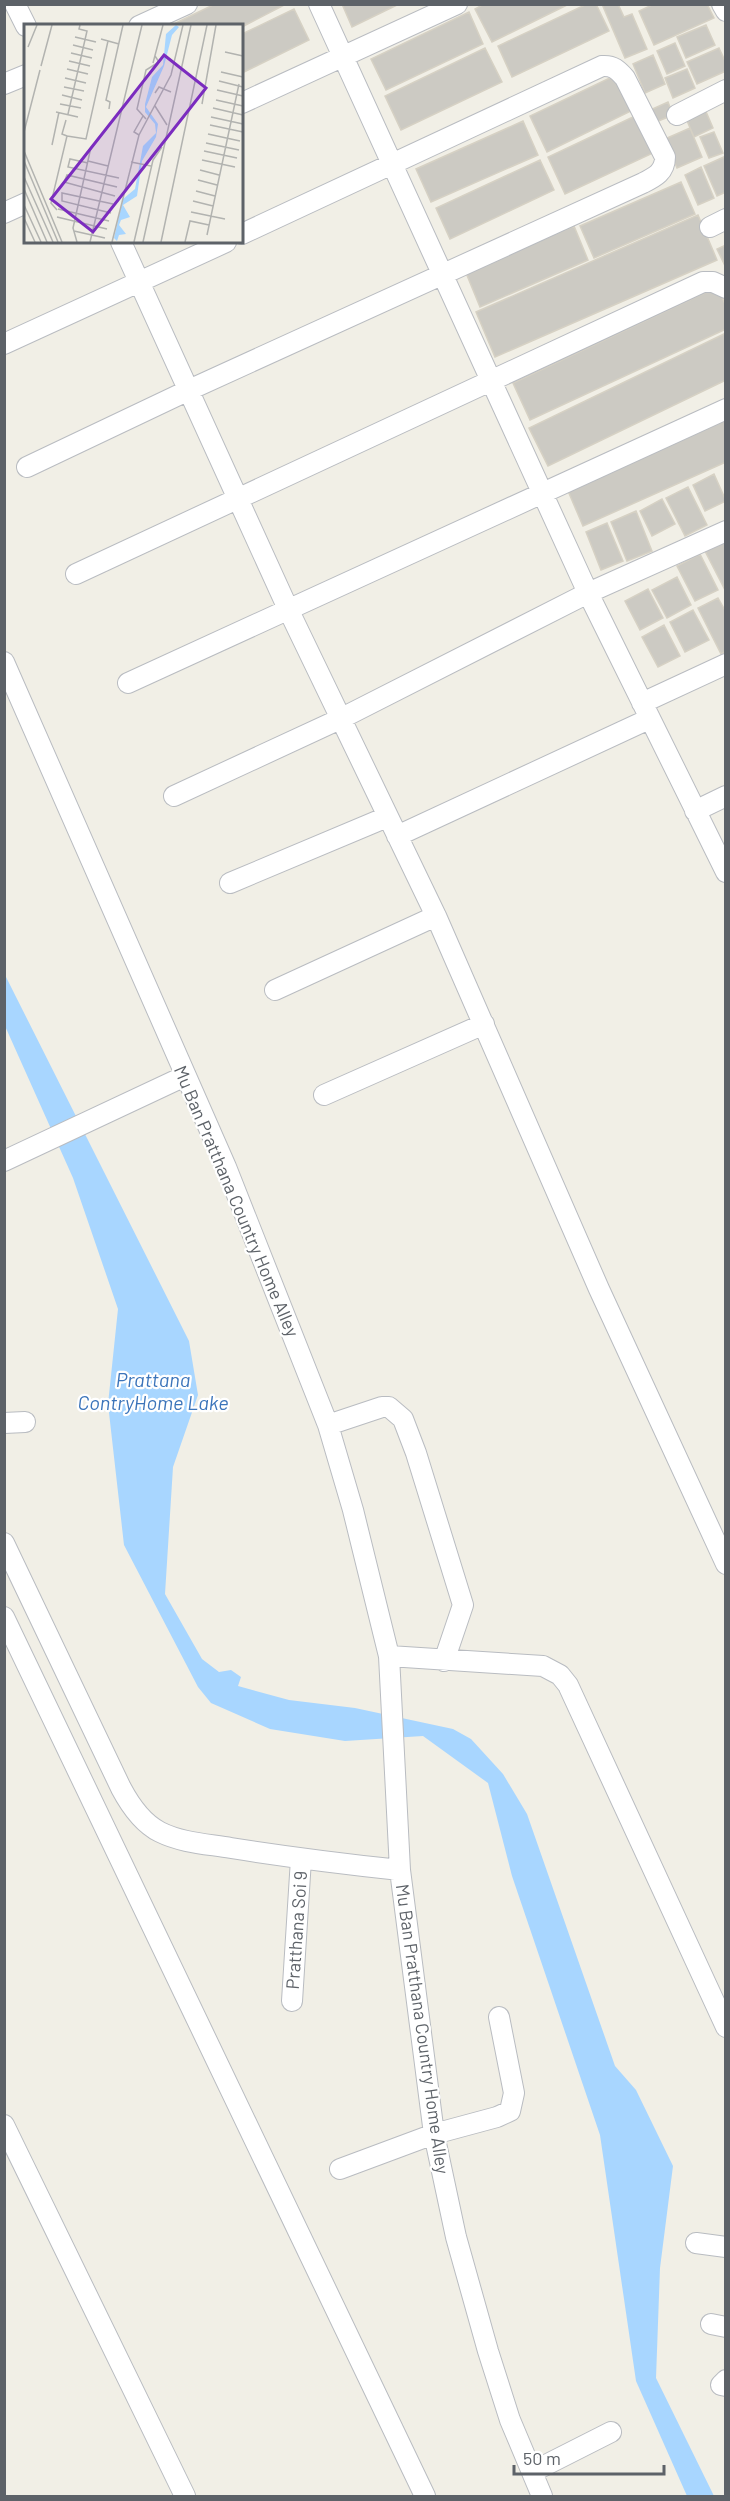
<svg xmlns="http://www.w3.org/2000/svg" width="730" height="2501" font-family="Barlow,sans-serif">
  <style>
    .water { fill: #a8d6ff }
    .building { fill: #cccac3; stroke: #d6d1c4; stroke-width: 1.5 }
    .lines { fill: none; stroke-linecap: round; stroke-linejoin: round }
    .street-casing { stroke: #b9bcc1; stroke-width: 22 }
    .street { stroke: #fff; stroke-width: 20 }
    .labels { text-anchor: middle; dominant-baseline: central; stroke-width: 4.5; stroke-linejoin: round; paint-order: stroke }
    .street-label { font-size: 18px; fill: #5d6268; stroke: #fff }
    .water-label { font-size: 20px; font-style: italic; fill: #3b74ba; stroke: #fff }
    .inset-road { fill: none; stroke: #b2b3b0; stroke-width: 1.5 }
    .view { fill: #7b2cbf; fill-opacity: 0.15; stroke: #7b2cbf; stroke-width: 3 }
    .inset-edge { fill: none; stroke: #5d6268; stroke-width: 3 }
  </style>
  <rect width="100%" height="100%" fill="#f1efe6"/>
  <path class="water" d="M4,973l185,368 9,54 -25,72 -8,127 37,65 17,13 12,-2 10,7 -3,9 51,14 66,8 98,21 18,10 32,35 24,40 88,252 21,24 37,76 -13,102 -4,110 58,118h-27l-51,-115 -36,-246 -88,-259 -24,-93 -65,-47 -78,5 -75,-12 -59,-26 -13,-16 -74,-142 -16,-141 10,-95 -45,-131 -68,-152z"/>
  <path class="building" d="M215,4h71l-44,23 -65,-1 -1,-3z
    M342,4h57l-47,23z
    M484,4h85l-77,38 -17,-33z
    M587,4h9l13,27 -97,46 -14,-31z
    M602,4h16l6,13 8,-3 15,35 -22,9z
    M654,4h53l7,14 -60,27 -15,-34z
    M294,9l15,31 -67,33v-39z
    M469,12l14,32 -97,46 -15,-31z
    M706,25l9,20 -29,13 -9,-21z
    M675,43l10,23 -18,8 -10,-23z
    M485,48l17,34 -101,48 -16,-34z
    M719,48l7,15v8l-29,13 -10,-22z
    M653,55l12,29 -20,9 -12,-29z
    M687,69l8,19 -22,10 -8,-20z
    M616,75l17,35 -86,42 -17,-36z
    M668,102l5,13 -22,9 -5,-12z
    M704,107l9,21 -19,9 -9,-21z
    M635,116l18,37 -88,41 -17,-37z
    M523,121l15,34 -107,47 -15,-33z
    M690,128l12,29 -25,11 -12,-29z
    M714,132l9,21 -14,5 -9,-21z
    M726,156v36l-9,4 -13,-30z
    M540,160l14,30 -104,49 -14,-31z
    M701,167l13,31 -16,7 -13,-30z
    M681,182l14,32 -101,44 -14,-32z
    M698,215l19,45 -222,97 -19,-45z
    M574,226l14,34 -108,47 -14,-34z
    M726,245v23l-9,-19z
    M717,287l9,19v23l-196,91 -17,-37z
    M726,333v47l-178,86 -19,-38z
    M726,420v42l-143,64 -15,-35z
    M714,474l12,27 -21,10 -12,-26z
    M688,487l19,38 -22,11 -19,-38z
    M662,499l13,25 -23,12 -12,-25z
    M636,511l16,40 -25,10 -16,-39z
    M607,523l16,38 -22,9 -15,-38z
    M726,541v51l-21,-41z
    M700,554l18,36 -23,11 -18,-35z
    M677,577l14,28 -24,13 -15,-28z
    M648,589l15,29 -23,12 -15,-29z
    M718,598l8,14v39l-5,3 -23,-46z
    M693,610l16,30 -24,12 -15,-30z
    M664,625l16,31 -22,11 -16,-30z"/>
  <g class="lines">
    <defs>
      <path id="street" d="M15,4l11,22
        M319,4l269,589 138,279
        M722,4l4,7
        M139,26l48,-22
        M4,84l22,-9
        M242,103l215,-99
        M677,115l49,-25
        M4,213l22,-10
        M710,227l16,-8
        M121,242l168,369 147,305 163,373 127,275
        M4,344l222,-102
        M27,467l162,-77 454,-207c12,-6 22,-11 22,-26l-40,-79c-7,-8 -12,-13 -23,-12l-360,168
        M76,574l627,-292h10l13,6
        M4,662l222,505 102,258 25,85 36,146 11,214 34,264 22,103 32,114 22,69 32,76
        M128,683l598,-274
        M642,703l84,-39
        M174,796l166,-77 248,-126 138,-62
        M695,811l31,-15
        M397,836l252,-117
        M230,883l157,-66
        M275,990l161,-74
        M324,1095l160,-71
        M4,1161l181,-85
        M4,1423l21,-1
        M328,1425l54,-18h7l14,12 13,34 47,152 -19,56
        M4,1543l117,245c9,17 21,35 39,44 22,11 48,12 71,16 57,9 113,16 169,22
        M4,1617l421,879
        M389,1656l154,10 17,9 8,10 158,342
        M292,2001l9,-142
        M4,2125l181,371
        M340,2169l94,-35 63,-17 13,-6 4,-18 -15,-76
        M696,2243l30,4
        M711,2324l15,3
        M726,2380l-5,5 5,1
        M532,2472l79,-40"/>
    </defs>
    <use href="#street" class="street-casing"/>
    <use href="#street" class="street"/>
  </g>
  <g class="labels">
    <g class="street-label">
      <text transform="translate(237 1201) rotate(67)">Mu Ban Pratthana Country Home Alley</text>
      <text transform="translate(296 1930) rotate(-86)">Pratthana Soi 9</text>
      <text transform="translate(423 2029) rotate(82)">Mu Ban Pratthana Country Home Alley</text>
    </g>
    <g class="water-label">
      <text x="153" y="1379">Prattana<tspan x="153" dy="23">ContryHome Lake</tspan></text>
    </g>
  </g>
  <g transform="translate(24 24)">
    <rect width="219" height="219" fill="#f1efe6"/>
    <path d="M152,1l3,2 -7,8 -8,31 -18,41 12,17 -2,13 -14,24 -5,35 -14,9 7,12 -9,3 -2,5 7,9 -7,1 -2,6 -3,-3 9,-39 12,-10 8,-43 13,-13 -1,-9 -10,-12v-8l7,-27 11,-12 3,-31z" fill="#a8d6ff"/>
    <path class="inset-road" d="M51,13l21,5M77,15l18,5M49,21l20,5M4,23l9,-22M201,28l18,4M47,29l21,5M45,37l21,5M129,39l10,-38M17,42l11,-41M43,45l21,5M197,48l22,5M41,54l21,5M195,57l24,6M40,63l20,4M193,66l26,6M131,69l4,-6 12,5M38,71l20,5M192,76l27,6M36,80l21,4M178,80l14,-79M131,82l12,19M189,84l30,7M85,85l1,-7 -4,-2 17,-75M32,88l22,5M44,90l19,-83 -8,-2 1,-4M187,93l32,7M122,95l-9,-10 9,-39 13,-8 -4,-6M186,101l33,7M0,108l16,-62M184,110l32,7M115,111l-5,-3 9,-16M43,112l19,3 22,-98M182,119l33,7M28,121l7,-33M0,127l38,91M180,127l33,7M178,136l33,7M0,137l34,81M64,137l20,5M107,138l20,4M64,139l-18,-4 -2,8 51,11M176,146l19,5M0,153l29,65M174,156l19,5M0,165l23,53M172,167l19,5M91,172l-51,-14 3,-7 50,12M169,177l20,5M0,181l17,37M34,185l51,12M33,186l-6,-7 16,-67 -5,-2 4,-14M167,188l34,7M87,189l-49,-12v-8l51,11M33,193l50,12M0,194l11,24M50,207l31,7M183,211l32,-151M53,218l-4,-14 18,-81M66,218l52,-217M88,218l27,-107 32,-60 12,-50M110,218l19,-82 9,-13M119,218l48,-217M137,218l46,-217M161,218l5,-21 19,4"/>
    <path class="view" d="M140,31l42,33 -113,144 -42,-33z"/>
    <rect width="219" height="219" class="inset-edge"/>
  </g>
  <rect width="730" height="2501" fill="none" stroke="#5d6268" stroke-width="12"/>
  <path d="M514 2465v9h150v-9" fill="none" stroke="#5d6268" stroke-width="3"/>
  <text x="523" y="2465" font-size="18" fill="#5d6268" stroke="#ffffff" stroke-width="4.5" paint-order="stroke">50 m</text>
</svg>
